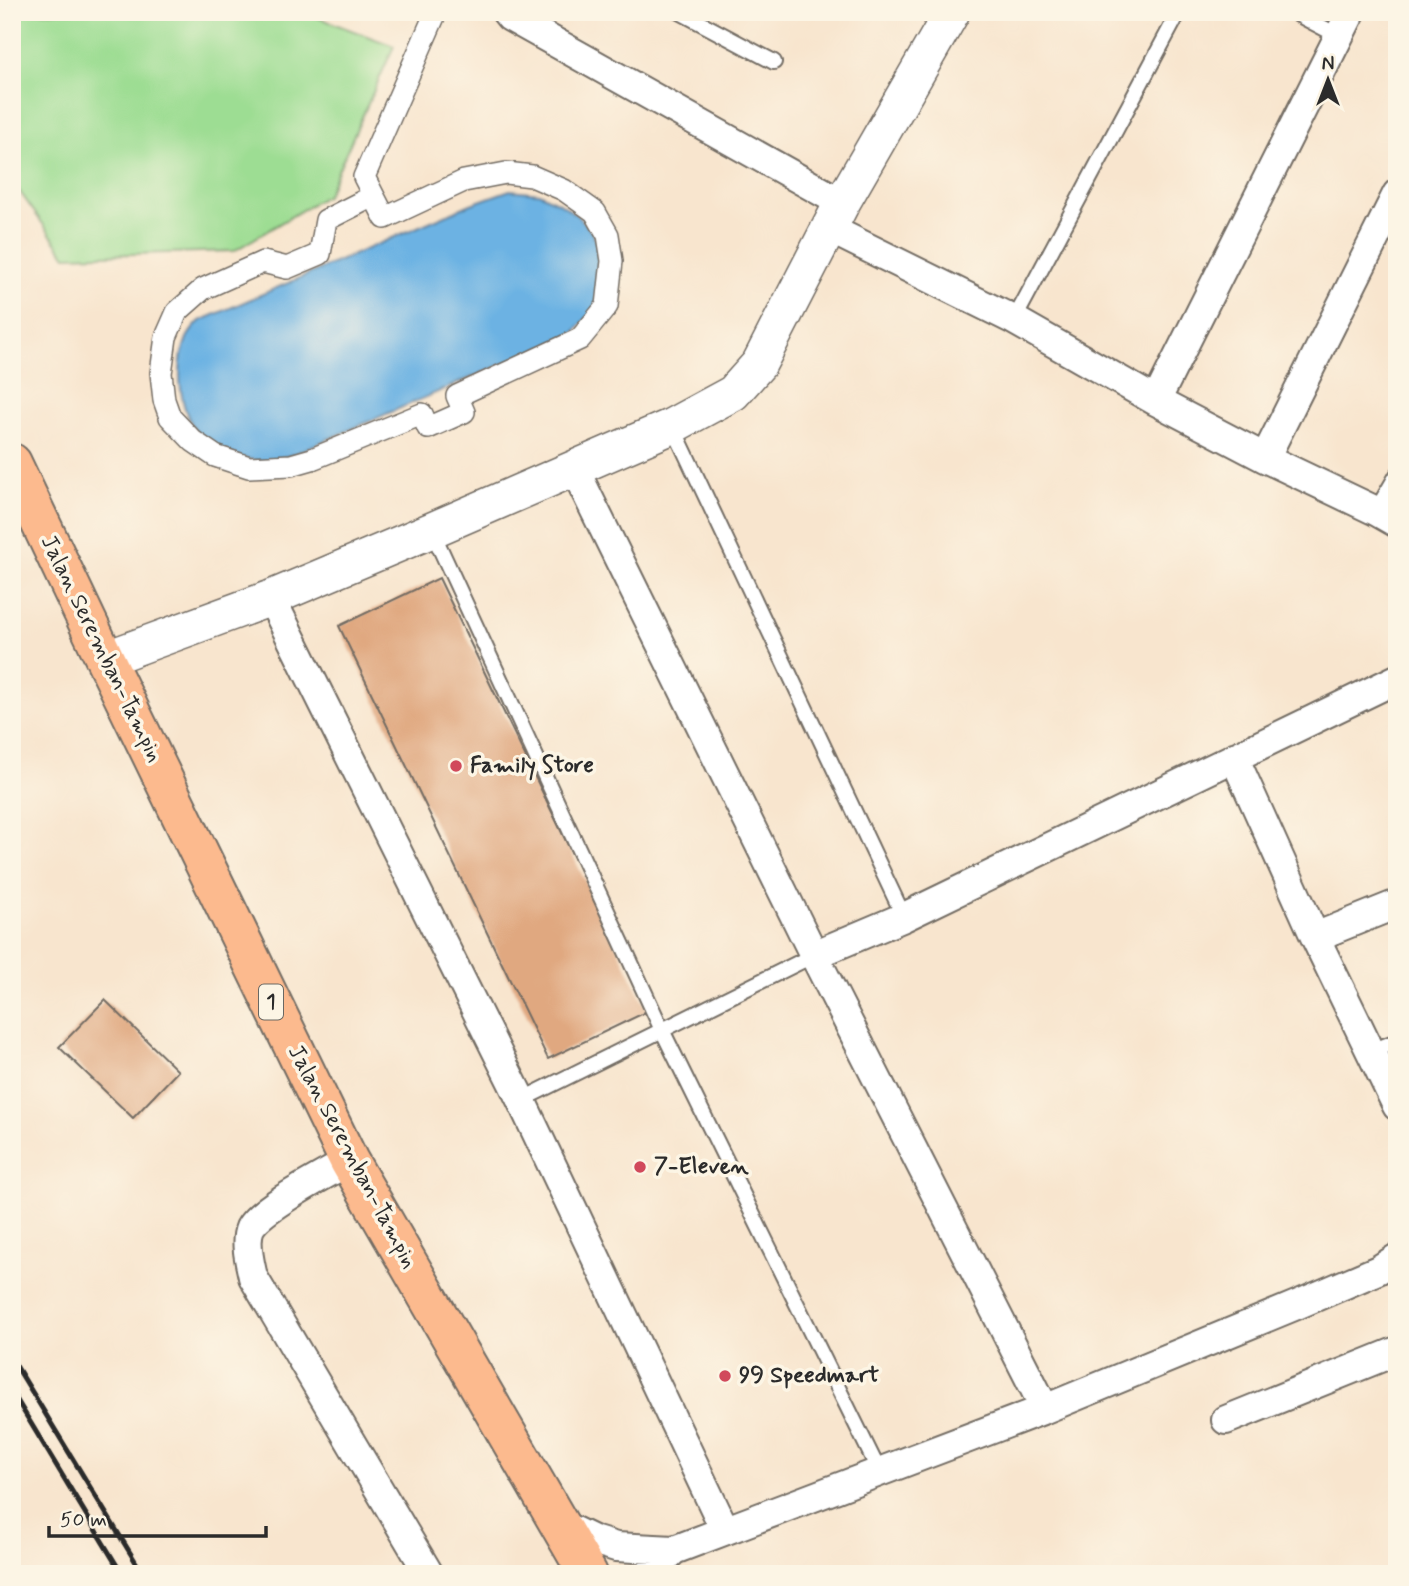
<svg xmlns="http://www.w3.org/2000/svg" width="1409" height="1586" font-family="Mynerve,sans-serif">
  <style>
    .green { fill: #9ddd93; stroke: #64845f; stroke-width: 2 }
    .water { fill: #6cb2e3; stroke: #4c6e87; stroke-width: 2 }
    .building { fill: #e0a880 }
    .lines { fill: none; stroke-linecap: round; stroke-linejoin: round }
    .service-casing { stroke: #736c64; stroke-width: 18 }
    .pedestrian-casing { stroke: #736c64; stroke-width: 24 }
    .minor-casing { stroke: #736c64; stroke-width: 32 }
    .tertiary-casing { stroke: #736c64; stroke-width: 38 }
    .trunk-casing { stroke: #736c64; stroke-width: 42 }
    .service { stroke: #fff; stroke-width: 14 }
    .pedestrian { stroke: #fff; stroke-width: 21 }
    .minor { stroke: #fff; stroke-width: 28 }
    .tertiary { stroke: #fff; stroke-width: 35 }
    .trunk { stroke: #fcba8e; stroke-width: 38 }
    .rail { stroke: #2b2b2b; stroke-width: 5 }
    .poi-dot { fill: #d1495b; stroke: #fcf5e5; stroke-width: 2.5 }
    .labels { text-anchor: middle; dominant-baseline: central; stroke-width: 7; stroke-linejoin: round; paint-order: stroke }
    .shield { fill: #fcf5e5; stroke: #6a6863; stroke-width: 2 }
    .shield-label { font-size: 21px; font-weight: bold; fill: #2b2b2b }
    .street-label { font-size: 23px; fill: #2b2b2b; stroke: #fcf5e5 }
    .poi-label { font-size: 23px; font-weight: bold; fill: #2b2b2b; stroke: #fcf5e5; text-anchor: start }
  </style>
  <rect width="100%" height="100%" fill="#fcf5e5"/>
  <filter id="ink" filterUnits="userSpaceOnUse"><feTurbulence type="fractalNoise" baseFrequency=".0143" numOctaves="2"/><feDisplacementMap in="SourceGraphic" scale="14" xChannelSelector="R" yChannelSelector="G"/><feConvolveMatrix kernelMatrix="1 2 1 2 8 2 1 2 1" color-interpolation-filters="sRGB"/></filter>
  <filter id="wash" filterUnits="userSpaceOnUse"><feTurbulence type="fractalNoise" baseFrequency=".00686" numOctaves="4" result="noise"/><feDisplacementMap in="SourceGraphic" scale="28" xChannelSelector="R" yChannelSelector="G"/><feGaussianBlur stdDeviation="1.57" result="paint"/><feColorMatrix in="noise" values="0 0 0 0 0 0 0 0 0 0 0 0 0 0 0 0 0 1.4 0 .05"/><feComposite in="paint" operator="in"/></filter>
  <g filter="url(#wash)">
    <rect width="100%" height="100%" fill="#f8e5ce"/>
    <path class="green" d="M12,12h300l-1,3 83,31 -67,149 -93,56 -168,5 -54,-75z"/>
    <path class="water" d="M510,190l29,3 24,12 16,12 13,15 9,20 2,26 -8,31 -22,25 -282,121c-10,2 -22,7 -32,6 -17,-2 -43,-10 -55,-21 -25,-24 -30,-70 -17,-102 3,-6 8,-12 13,-17l271,-117z"/>
    <g id="blocks">
      <path class="building" d="M439,578l209,433 -100,48 -209,-433z
        M105,1000l73,71 -45,47 -74,-71z"/>
    </g>
  </g>
  <g filter="url(#ink)">
    <use href="#blocks" fill-opacity="0" stroke="#736c64" stroke-width="2"/>
    <g class="lines">
      <defs>
        <path id="service" d="M680,12l94,50
          M1293,12l46,24
          M1014,320l165,-308
          M673,427l231,490
          M1376,511l21,-36
          M432,531l230,499 217,441
          M1369,1052l28,-11
          M521,1100l293,-145"/>
        <path id="pedestrian" d="M373,196l-47,24 -6,34 -33,14 -24,-6 -60,27 -26,23 -11,25 -5,36 3,27 6,17 23,24 22,15 34,11 42,-2 21,-6 110,-45 6,14 36,-16 -7,-16 123,-57 27,-33 5,-45 -4,-26 -13,-23 -31,-22 -32,-14 -26,-3 -42,8 -79,37 -21,-41 72,-165"/>
        <path id="minor" d="M506,12l4,5 332,186
          M828,228l186,92 142,81 109,57 111,53 21,12
          M1156,401l195,-389
          M1265,458l132,-264
          M574,468l240,487 231,454
          M271,598l250,502 204,430
          M1234,757l81,180 82,169
          M1315,937l82,-33
          M814,955l90,-38 493,-238
          M349,1161c-22,13 -88,46 -99,67 -6,14 0,35 3,49l176,297
          M1226,1420l171,-69
          M562,1525l31,15 23,7 58,3
          M649,1574l25,-24 371,-141 254,-105 79,-34 19,-12"/>
        <path id="tertiary" d="M105,659l166,-61 161,-68 240,-104 61,-33 26,-29 83,-161 110,-191"/>
        <path id="trunk" d="M12,463l93,196 244,502 239,413"/>
      </defs>
      <use href="#service" class="service-casing"/>
      <use href="#pedestrian" class="pedestrian-casing"/>
      <use href="#minor" class="minor-casing"/>
      <use href="#tertiary" class="tertiary-casing"/>
      <use href="#trunk" class="trunk-casing"/>
      <use href="#service" class="service"/>
      <use href="#pedestrian" class="pedestrian"/>
      <use href="#minor" class="minor"/>
      <use href="#tertiary" class="tertiary"/>
      <use href="#trunk" class="trunk"/>
      <path class="rail" d="M12,1359l131,215
        M12,1392l110,182"/>
    </g>
  </g>
  <g class="poi-dot">
    <circle cx="456" cy="766" r="7"/>
    <circle cx="640" cy="1167" r="7"/>
    <circle cx="725" cy="1376" r="7"/>
  </g>
  <g class="labels">
    <rect class="shield" x="259" y="984.5" width="24" height="35" rx="5"/>
    <g class="shield-label">
      <text x="271" y="1002">1</text>
    </g>
    <g class="street-label">
      <text transform="translate(101 649) rotate(64)">Jalan Seremban-Tampin</text>
      <text transform="translate(352 1157) rotate(62)">Jalan Seremban-Tampin</text>
    </g>
    <g class="poi-label">
      <text x="470" y="766">Family Store</text>
      <text x="654" y="1167">7-Eleven</text>
      <text x="739" y="1376">99 Speedmart</text>
    </g>
  </g>
  <rect width="1409" height="1586" fill="none" stroke="#fcf5e5" stroke-width="42"/>
  <g transform="translate(1328 80)" stroke="#fcf5e5" stroke-width="5" paint-order="stroke">
  <path d="M0-5L12 26L0 18L-12 26Z" fill="#2b2b2b"/>
  <text y="-10" font-size="19" font-weight="bold" text-anchor="middle" fill="#2b2b2b">N</text>
  </g>
  <path d="M49 1526v10h217v-10" fill="none" stroke="#2b2b2b" stroke-width="3.5"/>
  <text x="60" y="1526" font-size="21" fill="#2b2b2b" stroke="#fcf5e5" stroke-width="5" paint-order="stroke">50 m</text>
</svg>
